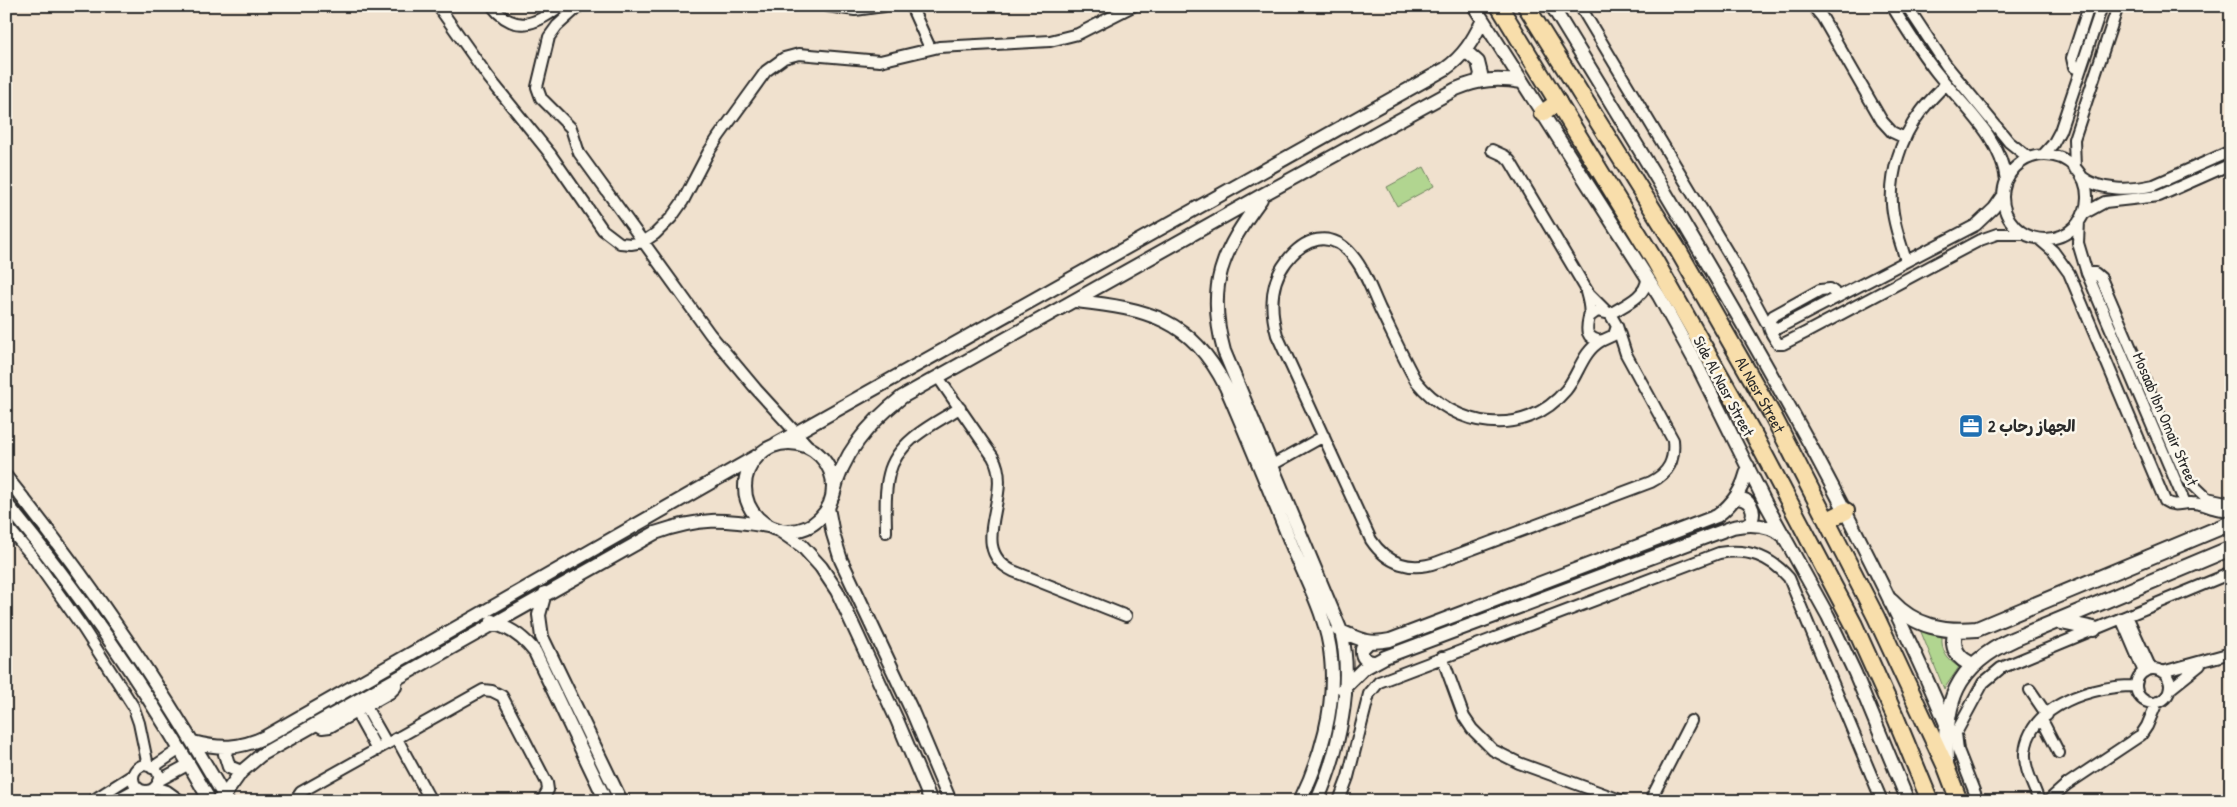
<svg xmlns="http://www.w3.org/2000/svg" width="2237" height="807" font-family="'Patrick Hand','Playpen Sans Arabic',sans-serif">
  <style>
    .green { fill: #b1d590; stroke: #6e805e }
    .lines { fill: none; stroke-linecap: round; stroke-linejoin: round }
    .minor-casing { stroke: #2b2b2b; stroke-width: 14 }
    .tertiary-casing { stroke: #2b2b2b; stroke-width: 16 }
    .secondary-casing { stroke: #2b2b2b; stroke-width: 18 }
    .primary-casing { stroke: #2b2b2b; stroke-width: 20 }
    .minor { stroke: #fbf7ec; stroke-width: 10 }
    .tertiary { stroke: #fbf7ec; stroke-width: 12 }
    .secondary { stroke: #fbf7ec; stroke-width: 14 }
    .primary { stroke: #f8deab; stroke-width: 16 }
    .labels { text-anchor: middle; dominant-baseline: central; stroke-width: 5; stroke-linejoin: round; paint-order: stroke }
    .street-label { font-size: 16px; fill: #2b2b2b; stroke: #fbf7ec }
    .poi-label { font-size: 16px; font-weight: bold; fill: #2b2b2b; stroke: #fbf7ec; text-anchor: start }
  </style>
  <rect width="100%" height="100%" fill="#f0e1ce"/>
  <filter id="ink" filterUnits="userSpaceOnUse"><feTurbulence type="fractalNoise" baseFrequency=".02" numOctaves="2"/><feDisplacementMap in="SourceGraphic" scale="10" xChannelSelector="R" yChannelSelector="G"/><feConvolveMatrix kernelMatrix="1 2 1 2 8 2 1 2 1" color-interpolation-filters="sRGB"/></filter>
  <g filter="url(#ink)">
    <path class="green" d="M1424,167l10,19 -37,20 -10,-19z
      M1919,627l23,10c-1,14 5,23 17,30l-15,22z"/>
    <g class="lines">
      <defs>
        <path id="minor" d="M438,6l51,72 62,77 52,75 17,13 11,1 12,-2 12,-8 16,-16 12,-17 25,-48 11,-17 47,-65 18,-13 15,-4 81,7 59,-14 111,-6 28,-7 55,-28
          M492,6c22,28 44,19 68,0
          M579,6l-22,20 -8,11 -12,50 4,11 30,30 8,25 131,181 46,55 53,58
          M827,6l28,4 29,-4
          M911,6l19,42
          M1580,6l154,257 32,59 5,4 7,2 198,-103 18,-17 9,-13
          M1813,6l9,11 60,104 10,11 13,6
          M1892,6c14,23 28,46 45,67 26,33 64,64 69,107
          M1907,6l39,59 63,77 20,16
          M2080,70l-6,-3 -2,-9 17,-52
          M1492,150l13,6 5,5 79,133 17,17
          M2043,155l10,-11 7,-13 42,-125
          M2003 197a42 42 0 1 1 84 0a42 42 0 1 1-84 0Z
          M2075,169l-1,-30 44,-133
          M2082,177c19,15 50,13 72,8l77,-34
          M2083,214l22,-12 54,-6 72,-32
          M2079,221l-1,22 9,30 98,230
          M2039,239l14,12 16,22 96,228c10,7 16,1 27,2 14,0 24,10 39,6
          M1906,261c-5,-18 -13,-37 -14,-57 -2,-30 9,-67 28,-91 7,-10 17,-20 26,-29
          M2087,273h8l6,5 86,201 20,19 24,5
          M1586,292c2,7 5,17 3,25 -3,13 -4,21 12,24l13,-6 3,-9 -7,-12 -13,-3 -8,6
          M1839,296l-9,-7 -10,1 -47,26c-9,10 -1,18 5,28h5l24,-12 173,-92 17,-6h27
          M1610,314c14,-9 36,-17 37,-35
          M1601,341c-19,11 -22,33 -35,49 -42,50 -112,38 -150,-9 -13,-23 -24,-48 -36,-72 -8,-17 -15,-39 -28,-54 -22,-26 -48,-17 -66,7 -16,21 -16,48 -9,73l94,205c16,24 40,32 67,22l213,-80c18,-9 24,-22 22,-42l-47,-86 -9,-28
          M938,377l55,80c22,38 -28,91 20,114l113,45
          M1272,465l52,-29
          M6,525l26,31 51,72 50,78 6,17 9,43
          M886,532c0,-18 -2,-39 3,-58 8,-33 44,-50 71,-66
          M2127,616l24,53
          M2121,618l23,54
          M1442,657l22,60 8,12 21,21 26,13 104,38
          M2136 686a17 17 0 1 1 34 0a17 17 0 1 1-34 0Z
          M2162,672l69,-19
          M2170,689l30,-24
          M2030,690l17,25
          M366,707l21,37
          M356,712l21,38
          M2042,720l17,33
          M315,724l7,4 8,-1 60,-34 6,-6 1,-9
          M397,739l34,62
          M133 778a13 13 0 1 1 26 0a13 13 0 1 1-26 0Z
          M152,768l28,-19
          M158,781l31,-17
          M155,787l12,4 14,10
          M92,801l41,-26
          M114,801l24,-13
          M295,801l6,-9 182,-102 9,1 10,5 45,87 1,7 -6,11
          M1339,801l9,-24 21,-83 10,-12 340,-129c29,-5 51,3 70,25l93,223
          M1650,801l41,-80
          M1978,801l-20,-51 -2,-17 27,-50 18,-15 230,-95
          M2039,801c-5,-15 -15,-32 -14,-48 4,-49 71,-68 111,-67
          M2048,801l18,-16 75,-50 6,-9 10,-24"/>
        <path id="tertiary" d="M1474,6l185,290 37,67 70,141 62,112 27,57 53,128
          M1552,6c90,147 179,293 261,444 48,90 94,180 133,274
          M1463,54l5,-1 10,9 3,12 -2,6
          M1261,199c-39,53 -55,86 -37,152l117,280c13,52 -2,121 -24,170
          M1076,301c72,8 115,17 150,86 23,53 45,107 67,161 15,35 35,72 38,110 5,48 -10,100 -31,143
          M745 487a44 44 0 1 1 88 0a44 44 0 1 1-88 0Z
          M776,444l669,-375c19,-13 28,-29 38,-49
          M6,477c82,102 156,210 221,324
          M833,496c9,-42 35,-72 69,-99l362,-203 192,-105c23,-10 42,-11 66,-7
          M1735,498c15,0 23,13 14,26
          M6,503c76,93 145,193 204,298
          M828,508l5,26 8,26 71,151 38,90
          M779,530l23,16 19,21 16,24 60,129 34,81
          M545,593l-6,22 3,22 79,164
          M492,621l2,3c18,4 30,14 41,28l71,149
          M1338,630c21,8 27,15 52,10l327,-124c17,-13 27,-28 31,-50
          M1369,642l-7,7c-1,8 3,12 11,13
          M1343,689l20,-20 22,-12 348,-130c19,-4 37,-3 52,10
          M193,742c26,7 47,7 72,-5l492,-281
          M227,748l-2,6 4,13 12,5
          M217,801l7,-5 17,-24 20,-17 394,-222c46,-16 67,-14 113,-7"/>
        <path id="secondary" d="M1891,601c24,26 53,31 86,28l254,-106
          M2057,621l37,8
          M1956,631c-6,16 2,29 18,34
          M1946,764c-2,-62 8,-98 68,-125l217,-91"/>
        <g id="primary">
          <path d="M1499,6l156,255 100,176 99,188 41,91 35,85"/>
          <path id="s1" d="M1526,6l152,244 95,166 103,201 70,150 13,34"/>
          <path d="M1542,113l16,-11"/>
          <path d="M1828,520l18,-9"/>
        </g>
      </defs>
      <use href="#minor" class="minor-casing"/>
      <use href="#tertiary" class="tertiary-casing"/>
      <use href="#secondary" class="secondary-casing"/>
      <use href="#primary" class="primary-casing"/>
      <use href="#minor" class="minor"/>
      <use href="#tertiary" class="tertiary"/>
      <use href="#secondary" class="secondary"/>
      <use href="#primary" class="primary"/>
    </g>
  </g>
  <defs>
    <symbol id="office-square" viewBox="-11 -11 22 22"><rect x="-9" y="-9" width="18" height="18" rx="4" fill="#1f6fb2" stroke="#fbf7ec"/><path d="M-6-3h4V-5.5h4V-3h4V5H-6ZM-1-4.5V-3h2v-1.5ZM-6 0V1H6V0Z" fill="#fff"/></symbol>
  </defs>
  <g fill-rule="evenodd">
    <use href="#office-square" x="1957" y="412" width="28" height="28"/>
  </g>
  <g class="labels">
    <g class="street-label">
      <text transform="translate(1724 386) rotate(62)">Side Al Nasr Street</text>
      <text stroke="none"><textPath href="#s1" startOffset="454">Al Nasr Street</textPath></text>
      <text transform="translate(2166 419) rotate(67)">Mosaab Ibn Omair Street</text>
    </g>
    <g class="poi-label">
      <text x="1988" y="426">الجهاز رحاب 2</text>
    </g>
  </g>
  <rect width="2237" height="807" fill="none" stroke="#fbf7ec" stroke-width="25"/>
  <rect x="12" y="12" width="2212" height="782" fill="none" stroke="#2b2b2b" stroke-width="2" filter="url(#ink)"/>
</svg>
